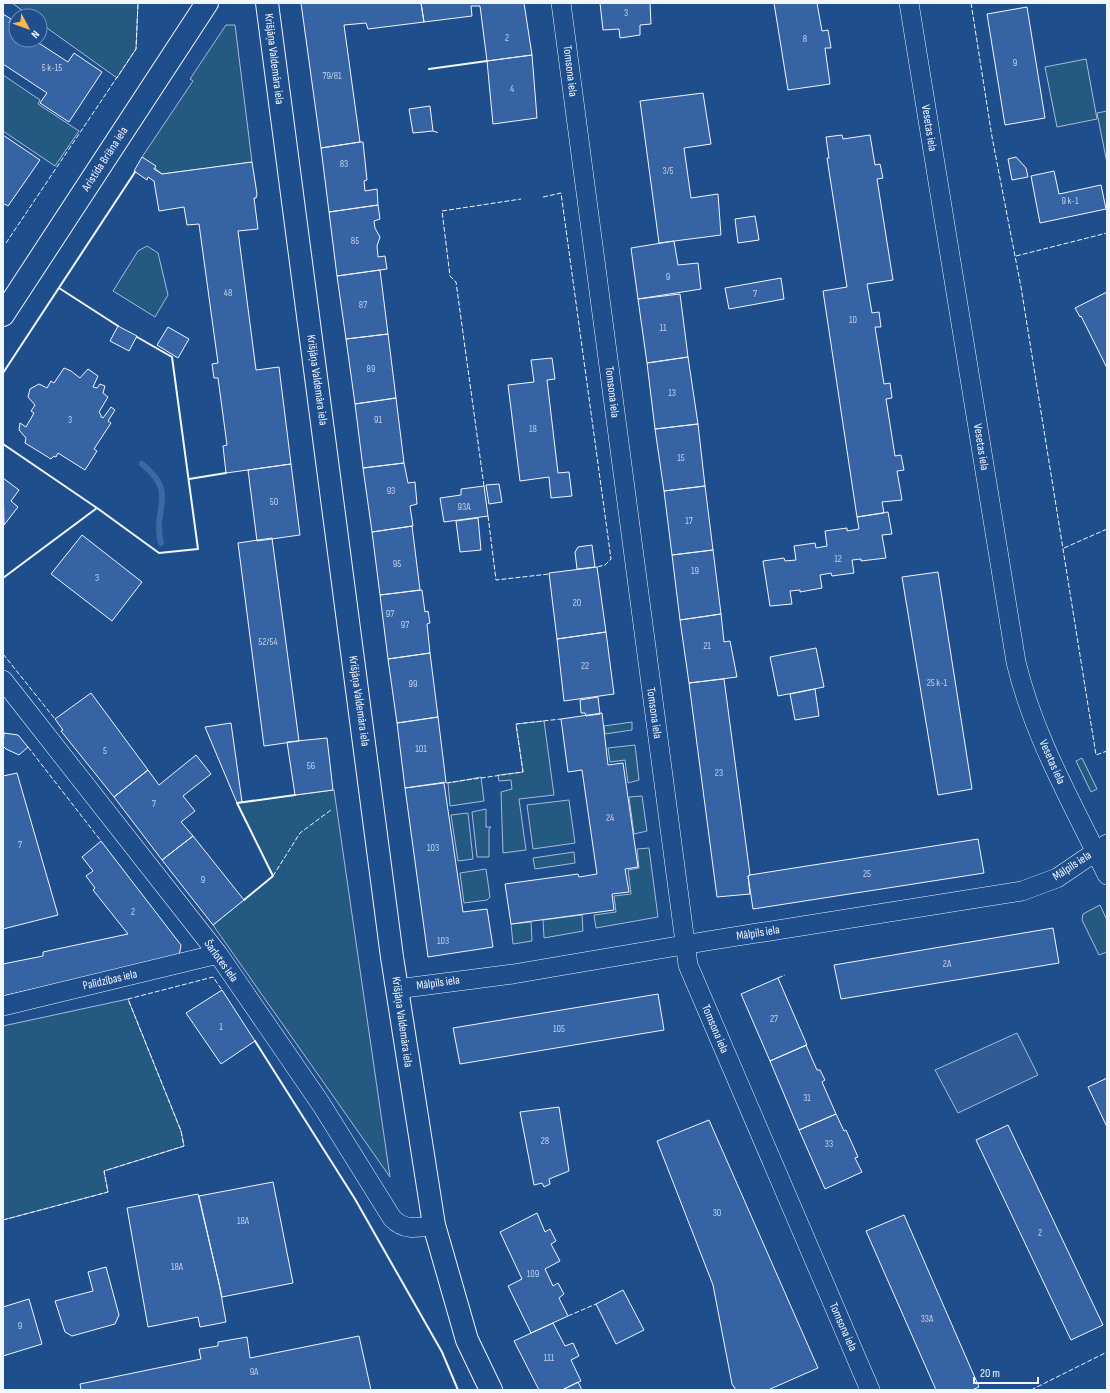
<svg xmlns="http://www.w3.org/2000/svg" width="1110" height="1393" font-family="'Sofia Sans Condensed',sans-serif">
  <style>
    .green { fill: #245a82; stroke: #a8bbd7 }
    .parking { fill: #305b95; stroke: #a8bbd7 }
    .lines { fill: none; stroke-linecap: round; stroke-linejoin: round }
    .stream { stroke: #3b69a3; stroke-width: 6 }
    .building { fill: #3563a3; stroke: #f2f6ff }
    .street-casing { stroke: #f2f6ff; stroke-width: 20 }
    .secondary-casing { stroke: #f2f6ff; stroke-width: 24 }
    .primary-casing { stroke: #f2f6ff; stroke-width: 24 }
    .street { stroke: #1f4e8c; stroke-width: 19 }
    .secondary { stroke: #1f4e8c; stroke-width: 22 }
    .primary { stroke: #1f4e8c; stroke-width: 22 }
    .fence { stroke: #f2f6ff; stroke-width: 1; stroke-dasharray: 5 2; stroke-linecap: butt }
    .wall { stroke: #f2f6ff; stroke-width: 2 }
    .labels { text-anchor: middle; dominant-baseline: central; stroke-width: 3; stroke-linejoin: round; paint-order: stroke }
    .number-label { font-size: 10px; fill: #c3d1e8 }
    .street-label { font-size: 12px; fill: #f2f6ff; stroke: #1f4e8c }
  </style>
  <rect width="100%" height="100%" fill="#1f4e8c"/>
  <path class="green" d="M12,3h126l-2,46 -19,29 -77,-55v-7h-10z
    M226,25h9l17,137 -90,12 -20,-17 51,-76 -3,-2z
    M1086,59l11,60 -40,8 -12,-60z
    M3,75l37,25 -2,4 41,27 -24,35 -52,-35z
    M1107,111v52l-10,-50z
    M147,246l11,7 10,42 -13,22 -42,-26 25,-40z
    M544,721l10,74 -35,4 7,51 -23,3 -2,-61 11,-3 -1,-9 -12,1 -1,-6 25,-3 -7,-48z
    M632,722v8l-27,4 -1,-8z
    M635,745l4,35 -11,3 -3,-23 -15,2 -2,-14z
    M1082,758l15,31 -6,3 -15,-31z
    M481,777l3,24 -34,5 -2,-23z
    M334,790l56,387 -177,-252 60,-49 -36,-73z
    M642,796l5,35 -13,3 -5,-37z
    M569,800l6,43 -42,6 -6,-44z
    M486,809v18h5l-2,2v28h-12l-5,-45z
    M468,813l5,46 -15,2 -7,-46z
    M649,848l9,69 -62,11 -2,-13 22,-3 -2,-16 17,-2 -3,-24 11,-2 -2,-19z
    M574,852l1,11 -40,6 -2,-11z
    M486,869l4,28 -3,3 -23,3 -4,-30z
    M1100,905l7,15v32l-8,3 -17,-35 1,-6z
    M582,915l1,16 -39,7 -1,-18z
    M531,922l1,19 -19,3 -2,-20z
    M128,999l53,132 3,15 -80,25 4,21 -105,28v-194z"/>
  <path class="parking" d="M1017,1033l21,42 -80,38 -23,-43z"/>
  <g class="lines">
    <path class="stream" d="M142,464c37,30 10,43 19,79"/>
  </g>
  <path class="building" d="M301,3h120l3,19 -56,7 -2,-6 -22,2 16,117 -39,6z
    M421,3h103l8,52 -45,6 -7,-55h-9l1,10 -48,6z
    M600,3h50l1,21 -11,1v10l-20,3 -1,-9 -16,1z
    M774,3h43l5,28 6,-1 3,18h-6l5,36 -42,6z
    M1027,7l18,111 -40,7 -18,-111z
    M3,14l8,5 -2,4 7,5v12h18l34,22 6,-9 28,19 -33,50 -29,-19 7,-10 -44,-29z
    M532,55l5,63 -44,6 -6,-63z
    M703,93l8,51 -27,4 7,50 27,-4 3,41 -62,8 -19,-142z
    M430,106l3,25 -20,2 -4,-24z
    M3,135l37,25 -32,46 -5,-3z
    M842,135l1,4 27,-4 5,30 5,-1 3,14 -6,1 16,101 -26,4 5,29 7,-1 2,15h-6l9,57 6,-1 2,15 -6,1 9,57 6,-1 3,15 -7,1 5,29 -20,2 2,11 -27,4 -34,-226 24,-4 -20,-129h2l-3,-21z
    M360,142h3l4,38 -3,1 1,10 12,-2 1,16 -49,7 -8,-64z
    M142,157l14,9 -2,3 8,5 90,-12 5,32 -1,4h-2l4,31 -20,2 18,139 23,-3 12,97 -65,9 -3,-27 4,-1 -9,-67h-4l-2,-14 6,-1 -19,-139 -12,1 -3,-18 -25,4 -5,-30 -6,-4 -1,3 -13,-9z
    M1016,157l10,11 2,9 -16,3 -4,-21z
    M1054,171l5,23 42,-9 5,24 -66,14 -9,-47z
    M378,205l2,14 -6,2 1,7 5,9 -3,9 1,11 7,-1 2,13 -50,7 -8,-64z
    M755,216l4,24 -21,3 -3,-24z
    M674,241l4,24 20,-2 3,26 -63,10 -7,-51z
    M380,270l8,64 -42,5 -9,-63z
    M781,278l3,21 -55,10 -4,-21z
    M1107,292v76l-26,-52 -1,1 -5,-9z
    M680,294l8,63 -41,6 -9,-64z
    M118,326l19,10 -8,15 -19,-10z
    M168,327l21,12 -11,19 -21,-13z
    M388,334l8,64 -41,6 -9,-65z
    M688,357l10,67 -43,5 -8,-66z
    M552,358l3,21 -8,1 11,93 11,-1 3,24 -21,2 -2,-21 -29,4 -12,-96 26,-3 -3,-22z
    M64,368l7,3 9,7 8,-9 10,7 -5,11 4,1 3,-4 5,2 -2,7 5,4 -9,15 2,3v2l2,1 8,-11 4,3 -7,11 3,2 -17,26 3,2 -12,19 -27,-17 -2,4 -2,-1 -3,3 -26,-16 1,-5 -7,-8 1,-7 6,4 8,-14 -3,-2 4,-6 -7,-8 2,-8 9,-5 8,4 4,-7 3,2z
    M396,398l8,65 -41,5 -8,-64z
    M698,424l7,62 -41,5 -9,-62z
    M404,463l4,20 7,-1 2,22 -7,2 3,20 -41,6 -9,-64z
    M291,464l9,71 -43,6 -9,-71z
    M3,478l16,12 -8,11 7,6 -14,18z
    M499,484l3,18 -13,2 -3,-19z
    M484,486l4,30 -44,6 -4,-24 21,-3v-6z
    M705,486l8,64 -41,5 -8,-64z
    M888,512l4,22 -10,1 4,23 -25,3v-2l-9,1 2,13 -22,3 -1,-3 -11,2 2,13 -22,4v-2l-10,1 2,13 -22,2 -7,-45 21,-3 1,3 11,-1 -2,-14 21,-3 1,5 11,-2 -2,-15 22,-3v3l12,-2 -2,-12z
    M478,518l3,32 -21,2 -4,-31z
    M412,526l8,64 -40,5 -8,-63z
    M82,535l60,47 -30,39 -61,-47z
    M272,538l27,203 -35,5 -26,-203z
    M592,545l3,22 -18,2 -2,-17 3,-5z
    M713,550l8,64 -41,6 -8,-65z
    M597,567l9,65 -49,7 -8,-66z
    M938,572l34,217 -34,6 -36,-218z
    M422,590l3,22 3,-1 2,12 -3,1 3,29 -42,6 -8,-64z
    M721,614l3,28 6,-1 7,36 -48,6 -9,-63z
    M606,632l8,62 -50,7 -7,-62z
    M816,648l8,39 -46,9 -8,-39z
    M430,653l8,64 -41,6 -9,-64z
    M724,679l26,196 -2,1 2,18 -33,3 -28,-214z
    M815,689l4,27 -24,4 -5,-26z
    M91,693l57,77 -34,27 -53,-66 2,-1 -8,-11z
    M598,697l2,17 -14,2 -1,-3h-4l-1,-13z
    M602,713l6,52 15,-2 15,104 -13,2 4,23 -17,2 2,16 -103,14 -6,-40 73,-10 1,3 18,-3 -15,-104 -14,2 -7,-53z
    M438,717l8,65 -41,6 -8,-65z
    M231,723l11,79 -5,1 -32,-76z
    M4,733l14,2 10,12 -9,8 -13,-6 -3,-3z
    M327,738l6,52 -38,5 -8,-53z
    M196,755l15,19 -28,22 12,15 -14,11 12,14 -31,24 -48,-63 34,-27 11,15z
    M17,773l41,142 -55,14v-153z
    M444,783l19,129 24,-3 6,38 -65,10 -23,-169z
    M193,836l51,64 -31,25 -51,-65z
    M978,839l6,34 -231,36 -5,-33 2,-1z
    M101,841l80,104 -2,11 -176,40v-32l40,-8v-4l85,-18 -35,-44 2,-2 -9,-12 7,-5 -11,-14z
    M1053,928l6,35 -218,36 -7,-34z
    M778,978l29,67 -37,16 -29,-67z
    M222,990l33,51 -34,23 -35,-51z
    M658,994l6,36 -204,34 -7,-36z
    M806,1045l11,25h3l5,10 -3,2 14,32 -37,16 -29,-69z
    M1107,1078v49l-19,-40z
    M559,1107l10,64 -20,8 1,5 -6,3 -2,-4 -8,2 -14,-73z
    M836,1114l8,17 2,-1 12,27 -3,1 7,14 -37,17 -26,-59z
    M709,1120l109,248 -50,22h-32l-4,-6 -19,-99 -56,-144z
    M1008,1125l95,200 -32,15 -95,-200z
    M273,1182l20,101 -71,14 -23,-101z
    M198,1194l21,89 7,39 -26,5 -2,-10 -50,10 -21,-119z
    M537,1213l8,19 5,-3 6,12 -5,3 9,17 -15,8 8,17 5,-3 6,11 -5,4 9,18 -37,17 -23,-47 14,-7 -22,-47z
    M904,1215l75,172 -7,3h-36l-70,-159z
    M106,1267l13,48 -4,9 -43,12 -7,-4 -10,-31 38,-10 -5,-19z
    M623,1290l21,40 -28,14 -20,-40z
    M29,1299l13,45 -39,12v-49z
    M553,1323l12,23 8,-3 6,13 -8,4 10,21 -19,9h-23l-25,-49z
    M359,1336l12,54h-290l-1,-6 121,-25 -2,-10 19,-3v-4l29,-5 3,21z
    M578,1382l4,8h-20z"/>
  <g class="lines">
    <defs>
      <path id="street" d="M561,3l127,962 182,425
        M909,3l107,659c18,76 58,144 91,213
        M3,680l215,274 103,150 71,114c12,13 26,10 42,7
        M397,989l116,-15 194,-33 315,-50 35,-13 50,-34
        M3,1006l215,-52"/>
      <path id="secondary" d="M3,315l204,-312"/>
      <path id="primary" d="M267,3l125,954 42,268 33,115 24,50"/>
    </defs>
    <use href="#street" class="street-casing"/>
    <use href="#secondary" class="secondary-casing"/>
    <use href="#primary" class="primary-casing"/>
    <use href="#street" class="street"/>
    <use href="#secondary" class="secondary"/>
    <use href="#primary" class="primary"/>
    <path class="fence" d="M971,3l21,134 29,150 75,468 11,-4
      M433,131l6,2
      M543,197l18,-4 50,366 -6,6 -8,2
      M6,243l130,-194 2,-46
      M1016,256l91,-23
      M484,486l-28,-204 -6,-6 -8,-65 79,-12
      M488,516l8,64 53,-6
      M1064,548l43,-19
      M3,654l52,65
      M28,747l73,94
      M446,783l77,-11 -7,-48 45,-5
      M273,876l27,-43 31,-23
      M778,978l7,-3
      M3,1220l105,-28 -4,-21 80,-25 -3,-15 -53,-132 85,-22 9,13
      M568,1316l28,-12
      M1031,1390l76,-38"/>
    <path class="wall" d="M429,69l58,-8
      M59,288l59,38
      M3,373l132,-201
      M3,444l94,64 62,45 39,-4 -26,-192 -35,-20
      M189,479l37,-6
      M3,578l94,-70
      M244,900l29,-24 -36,-73 58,-8
      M255,1041l100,158 87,153 16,38"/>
  </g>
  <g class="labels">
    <g class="number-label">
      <text x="626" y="13">3</text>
      <text x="507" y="38">2</text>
      <text x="805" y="39">8</text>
      <text x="1015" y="63">9</text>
      <text x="52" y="68">5 k-15</text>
      <text x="332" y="76">79/81</text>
      <text x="512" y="89">4</text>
      <text x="344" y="164">83</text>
      <text x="668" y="171">3/5</text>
      <text x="1070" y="201">9 k-1</text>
      <text x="355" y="241">85</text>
      <text x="668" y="277">9</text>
      <text x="228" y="293">48</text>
      <text x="755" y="294">7</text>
      <text x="363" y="305">87</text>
      <text x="853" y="320">10</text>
      <text x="663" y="328">11</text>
      <text x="371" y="369">89</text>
      <text x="672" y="393">13</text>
      <text x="70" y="420">3</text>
      <text x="378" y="420">91</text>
      <text x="533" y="429">18</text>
      <text x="681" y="458">15</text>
      <text x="391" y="491">93</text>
      <text x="274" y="502">50</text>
      <text x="464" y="507">93A</text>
      <text x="689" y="521">17</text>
      <text x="838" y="559">12</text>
      <text x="397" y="564">95</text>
      <text x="695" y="571">19</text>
      <text x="97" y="578">3</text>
      <text x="577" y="603">20</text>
      <text x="390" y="614">97</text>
      <text x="405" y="625">97</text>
      <text x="268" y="642">52/54</text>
      <text x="707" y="646">21</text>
      <text x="585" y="666">22</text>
      <text x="937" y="683">25 k-1</text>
      <text x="413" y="684">99</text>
      <text x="421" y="749">101</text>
      <text x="105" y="751">5</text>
      <text x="311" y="766">56</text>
      <text x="719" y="773">23</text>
      <text x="154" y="804">7</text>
      <text x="610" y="818">24</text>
      <text x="20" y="845">7</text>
      <text x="433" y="848">103</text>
      <text x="867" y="874">25</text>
      <text x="203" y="880">9</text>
      <text x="133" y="912">2</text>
      <text x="443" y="941">103</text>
      <text x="947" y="964">2A</text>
      <text x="774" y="1019">27</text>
      <text x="221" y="1027">1</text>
      <text x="559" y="1029">105</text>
      <text x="807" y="1098">31</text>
      <text x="545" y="1141">28</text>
      <text x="829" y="1144">33</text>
      <text x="717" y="1213">30</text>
      <text x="243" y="1221">18A</text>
      <text x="1040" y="1233">2</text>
      <text x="177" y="1267">18A</text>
      <text x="533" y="1274">109</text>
      <text x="927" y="1319">33A</text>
      <text x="20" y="1326">9</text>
      <text x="549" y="1358">111</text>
      <text x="254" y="1372">9A</text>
    </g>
    <g class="street-label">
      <text transform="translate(274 59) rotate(83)">Krišjāņa Valdemāra iela</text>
      <text transform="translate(570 71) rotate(83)">Tomsona iela</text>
      <text transform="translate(929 128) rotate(81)">Vesetas iela</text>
      <text transform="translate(105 159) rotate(-57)">Aristida Briāna iela</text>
      <text transform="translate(317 380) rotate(82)">Krišjāņa Valdemāra iela</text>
      <text transform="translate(612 392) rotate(83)">Tomsona iela</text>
      <text transform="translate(981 447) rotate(81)">Vesetas iela</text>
      <text transform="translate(359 701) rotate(82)">Krišjāņa Valdemāra iela</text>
      <text transform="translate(654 713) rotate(82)">Tomsona iela</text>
      <text transform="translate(1052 762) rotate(66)">Vesetas iela</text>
      <text transform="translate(1072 866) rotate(-33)">Mālpils iela</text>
      <text transform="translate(758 933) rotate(-9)">Mālpils iela</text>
      <text transform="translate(221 961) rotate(54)">Šarlotes iela</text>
      <text transform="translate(110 980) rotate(-13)">Palīdzības iela</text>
      <text transform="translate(438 983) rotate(-8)">Mālpils iela</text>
      <text transform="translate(402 1022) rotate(82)">Krišjāņa Valdemāra iela</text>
      <text transform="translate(715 1029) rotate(67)">Tomsona iela</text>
      <text transform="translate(843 1327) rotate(66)">Tomsona iela</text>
    </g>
  </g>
  <rect width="1110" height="1393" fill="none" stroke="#f2f6ff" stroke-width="8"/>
  <g transform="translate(28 28) rotate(131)"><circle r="19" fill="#1f4e8c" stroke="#7391ba"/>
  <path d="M0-3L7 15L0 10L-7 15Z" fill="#ffb74d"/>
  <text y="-6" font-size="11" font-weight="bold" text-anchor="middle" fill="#f2f6ff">N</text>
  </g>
  <path d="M974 1377v6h64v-6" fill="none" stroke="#f2f6ff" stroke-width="2"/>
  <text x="980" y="1377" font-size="12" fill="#f2f6ff" stroke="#1f4e8c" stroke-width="3" paint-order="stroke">20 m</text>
</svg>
